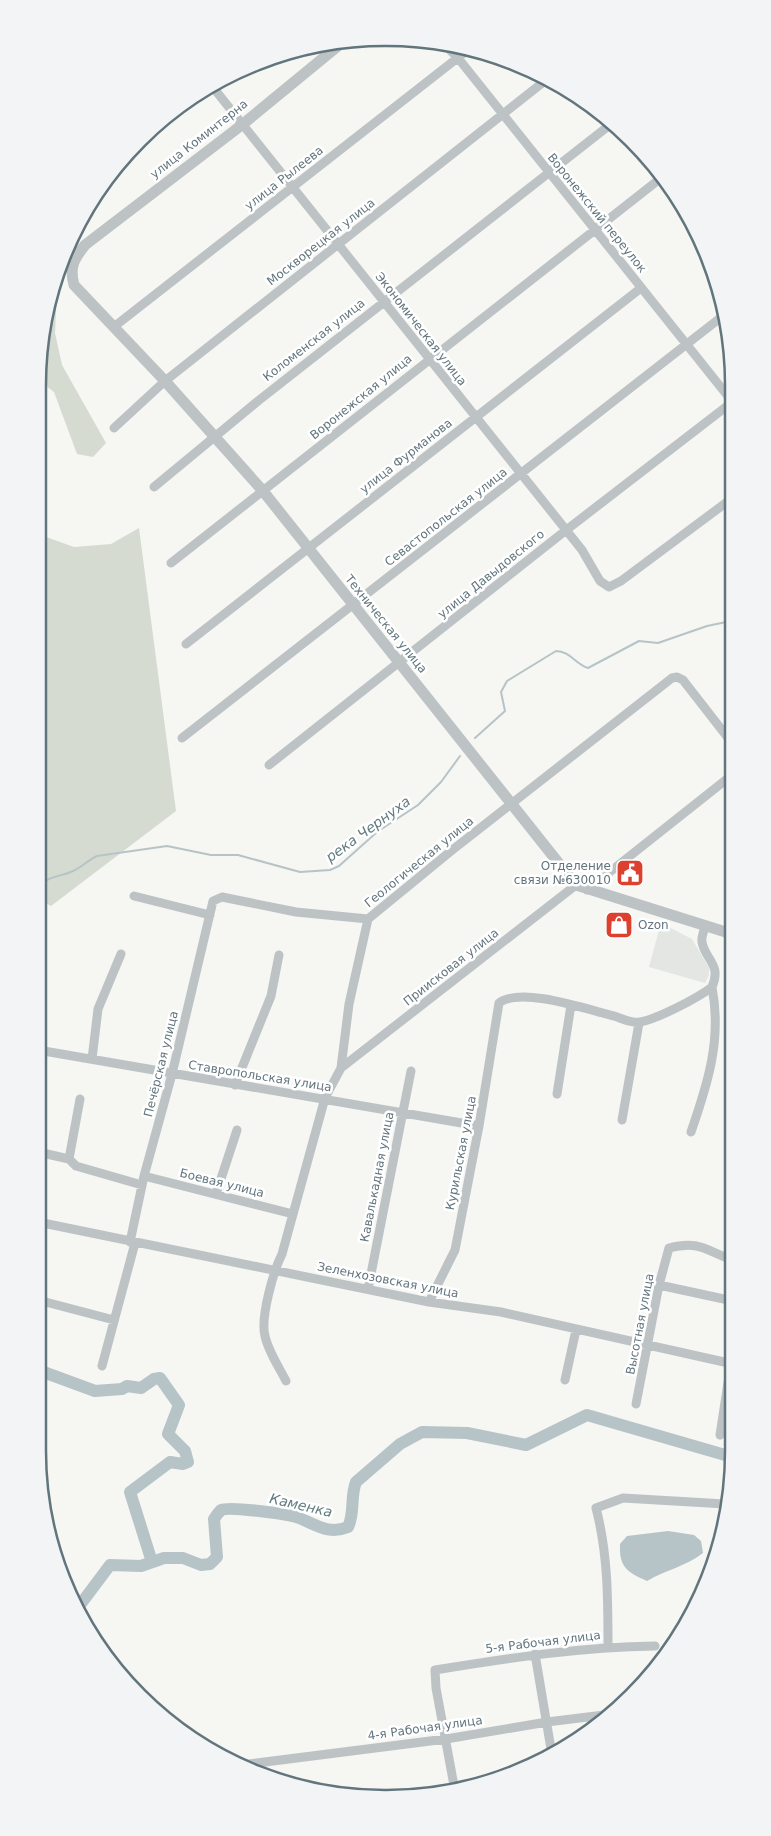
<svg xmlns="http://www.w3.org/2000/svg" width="771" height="1836" font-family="'DejaVu Sans',sans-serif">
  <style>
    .built { fill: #e4e6e4 }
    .green { fill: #d6dbd2 }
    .water { fill: #b6c4c7 }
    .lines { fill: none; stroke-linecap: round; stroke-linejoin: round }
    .stream { stroke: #b6c4c7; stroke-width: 2 }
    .river { stroke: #b6c4c7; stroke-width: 12 }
    .minor { stroke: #bdc3c5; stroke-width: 9 }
    .tertiary { stroke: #bdc3c5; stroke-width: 11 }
    .labels { text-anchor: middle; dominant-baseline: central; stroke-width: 5; stroke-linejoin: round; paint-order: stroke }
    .street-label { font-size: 12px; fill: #62757d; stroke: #fff }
    .poi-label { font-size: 12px; fill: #62757d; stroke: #fff; text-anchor: end }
    .water-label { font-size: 14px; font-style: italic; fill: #627b7f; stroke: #fff }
    .rim { fill: none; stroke: #62757d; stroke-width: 2.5 }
  </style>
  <rect width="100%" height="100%" fill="#f6f6f3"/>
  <path class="built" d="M661,923l31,16 17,29v7l-4,8 -56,-16z"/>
  <path class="green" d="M58,269l-3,64 7,32 44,78 -13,14 -16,-3 -23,-62 -16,-12z
    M139,528l37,283 -125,95 -13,-7v-365l36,13 37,-3z"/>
  <path class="water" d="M668,1531l26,4 7,6 2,12c-18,14 -38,17 -56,28 -20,-9 -28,-14 -27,-37l7,-8z"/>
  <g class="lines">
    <path class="stream" d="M475,738l30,-27 -4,-19 6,-11 49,-30c14,0 19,13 32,17l51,-27 19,2 49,-17 24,-5
      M38,887c11,-12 23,-10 35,-16 9,-4 15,-11 24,-15l70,-10 44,9h27l62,17 30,-2 9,-4 38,-34 41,-27 23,-23 19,-26"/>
    <path class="river" d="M38,1370l57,21 27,-2 5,-3 14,2 13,-9 6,-1 19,27 -11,29 17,17 3,11 -5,2 -13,-2 -40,30 22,70
      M77,1609l33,-44 31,1 23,-8h19l18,7 9,-1 7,-7 -3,-38c2,-3 5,-7 7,-9 8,-4 68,4 78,8 18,7 30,17 49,9 7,-14 2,-30 8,-45l44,-38 22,-12 45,1 59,12 61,-30 145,42"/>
    <path class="minor" d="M443,43l15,15 273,342
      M212,86l370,464 18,31 9,6 12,-6 110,-82
      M115,326l354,-277
      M114,428l51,-47 381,-301
      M154,487l104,-86 353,-277
      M171,563l490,-385
      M186,644l455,-356
      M182,738l542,-423
      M269,765l296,-234 166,-128
      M587,890l145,-115
      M134,896l76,19
      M38,952l3,-16
      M38,1050l441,76
      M92,1059l6,-50 23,-55
      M341,1068l235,-183
      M235,1085l36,-89 8,-41
      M557,1094l14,-89
      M622,1120l17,-97
      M691,1132c17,-49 31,-93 21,-145
      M38,1152l31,7 7,7 66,19
      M69,1159l11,-60
      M144,1176l149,38
      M216,1194l21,-64
      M38,1222l391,80 72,10 232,52
      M130,1242l14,-66 28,-102 41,-173 9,-4 74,15 72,7
      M659,1285l74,16
      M368,1289l43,-218
      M38,1300l76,20
      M429,1302l26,-52 24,-124 20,-123c22,-17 90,7 115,13 7,2 19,8 26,6 17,-3 58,-24 72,-35 10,-23 -7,-27 -10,-45 -1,-5 2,-11 3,-16
      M102,1366l33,-123
      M565,1380l11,-50
      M286,1381c-7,-14 -18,-30 -21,-45 -5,-19 9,-66 17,-82l43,-156 16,-30 8,-64 19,-85 83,-68 221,-173 5,-1 6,3 49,63
      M636,1404l23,-119 10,-37c31,-8 37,3 64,12
      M720,1435l11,-72
      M608,1647c0,-48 0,-93 -12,-139l27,-10 102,6
      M535,1654l17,101
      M241,1765l205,-26 101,-17 65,-8
      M455,1791l-19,-103 -1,-18c74,-12 146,-23 220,-24"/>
    <path class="tertiary" d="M344,41l-101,83 -158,121c-11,14 -16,22 -11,40l91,96 98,110 313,394 156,49"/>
  </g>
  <defs>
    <symbol id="civic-square" viewBox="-11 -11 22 22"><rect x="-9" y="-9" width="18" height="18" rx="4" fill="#db412e" stroke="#fff"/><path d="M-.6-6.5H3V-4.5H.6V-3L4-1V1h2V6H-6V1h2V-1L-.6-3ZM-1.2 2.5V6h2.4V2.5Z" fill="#fff"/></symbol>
    <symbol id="shop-square" viewBox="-11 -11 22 22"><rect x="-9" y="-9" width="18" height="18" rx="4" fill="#db412e" stroke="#fff"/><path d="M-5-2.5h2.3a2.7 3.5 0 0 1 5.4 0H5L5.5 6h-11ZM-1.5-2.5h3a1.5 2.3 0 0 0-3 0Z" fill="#fff"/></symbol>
  </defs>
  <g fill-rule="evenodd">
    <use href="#civic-square" x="614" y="857" width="32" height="32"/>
    <use href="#shop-square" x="603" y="909" width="32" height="32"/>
  </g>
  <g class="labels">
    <g class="street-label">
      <text transform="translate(199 139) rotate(-38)">улица Коминтерна</text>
      <text transform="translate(284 178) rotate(-38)">улица Рылеева</text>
      <text transform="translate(597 213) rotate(51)">Воронежский переулок</text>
      <text transform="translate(321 242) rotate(-38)">Москворецкая улица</text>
      <text transform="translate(421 329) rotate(52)">Экономическая улица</text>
      <text transform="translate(314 340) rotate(-38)">Коломенская улица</text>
      <text transform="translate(361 397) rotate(-39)">Воронежская улица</text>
      <text transform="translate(406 456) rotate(-38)">улица Фурманова</text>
      <text transform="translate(446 517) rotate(-38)">Севастопольская улица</text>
      <text transform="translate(491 574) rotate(-39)">улица Давыдовского</text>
      <text transform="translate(386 624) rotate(51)">Техническая улица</text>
      <text transform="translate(419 862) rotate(-39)">Геологическая улица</text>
      <text transform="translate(451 967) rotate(-38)">Приисковая улица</text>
      <text transform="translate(161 1064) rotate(-76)">Печёрская улица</text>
      <text transform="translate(260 1076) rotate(9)">Ставропольская улица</text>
      <text transform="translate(461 1153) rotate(-79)">Курильская улица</text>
      <text transform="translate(377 1177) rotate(-79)">Кавалькадная улица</text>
      <text transform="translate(222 1183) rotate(14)">Боевая улица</text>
      <text transform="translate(388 1280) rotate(11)">Зеленхозовская улица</text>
      <text transform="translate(640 1324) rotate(-79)">Высотная улица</text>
      <text transform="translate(543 1642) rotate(-7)">5-я Рабочая улица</text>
      <text transform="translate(425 1728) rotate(-8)">4-я Рабочая улица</text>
    </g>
    <g class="poi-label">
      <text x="611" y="866">Отделение<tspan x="611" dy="14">связи №630010</tspan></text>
      <text x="638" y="925" text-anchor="start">Ozon</text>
    </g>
    <g class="water-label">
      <text transform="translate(368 829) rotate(-36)">река Чернуха</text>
      <text transform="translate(301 1505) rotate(13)">Каменка</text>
    </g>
  </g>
  <path d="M0 0H771V1836H0ZM385 46H386A339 339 0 0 1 725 385V1451A339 339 0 0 1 386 1790H385A339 339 0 0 1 46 1451V385A339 339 0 0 1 385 46Z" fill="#f2f4f5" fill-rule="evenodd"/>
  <path class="rim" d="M385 46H386A339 339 0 0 1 725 385V1451A339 339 0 0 1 386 1790H385A339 339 0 0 1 46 1451V385A339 339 0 0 1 385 46Z"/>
</svg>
